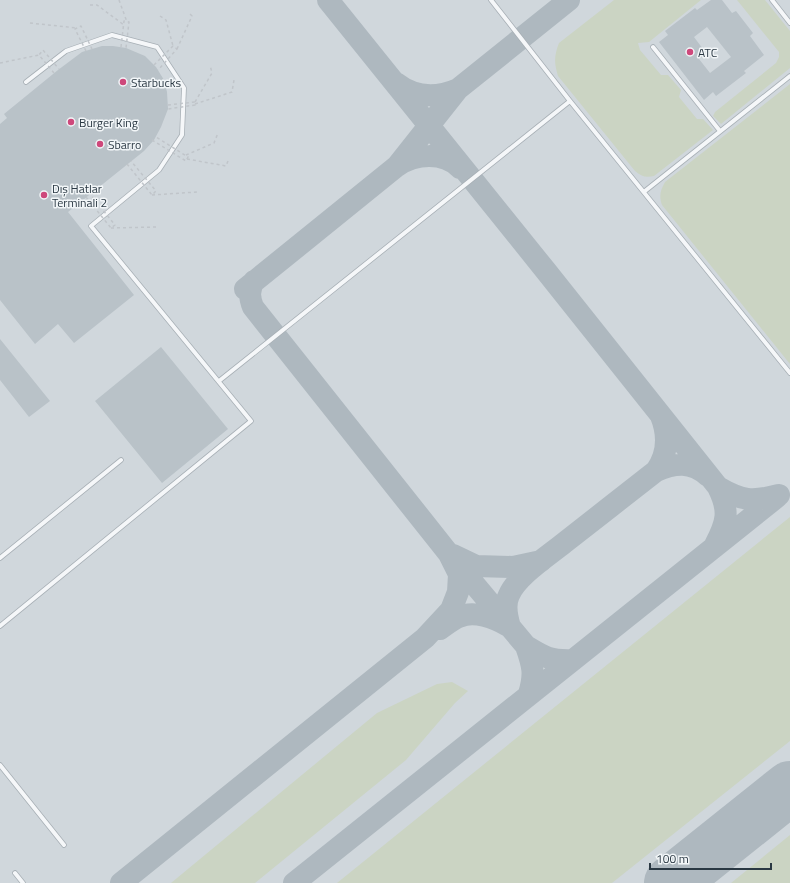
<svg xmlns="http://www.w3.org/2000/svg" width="790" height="883" font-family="'Titillium Web',sans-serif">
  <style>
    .built { fill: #d0d7dc }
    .green { fill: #cbd4c3 }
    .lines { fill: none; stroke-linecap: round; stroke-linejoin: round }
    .taxiway { stroke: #aeb8bf; stroke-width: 22 }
    .runway { stroke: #aeb8bf; stroke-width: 54 }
    .building { fill: #b9c2c8; fill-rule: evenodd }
    .service-casing { stroke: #a7afb5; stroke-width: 5.5 }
    .path { stroke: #c0c5ca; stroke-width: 1.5; stroke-dasharray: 3 3; stroke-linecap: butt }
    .service { stroke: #f5f7f9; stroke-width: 4 }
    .path-bridge { stroke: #c0c5ca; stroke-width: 1.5; stroke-dasharray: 3 3; stroke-linecap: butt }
    .poi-dot { fill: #ce487b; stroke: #f2f6f8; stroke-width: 1.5 }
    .labels { text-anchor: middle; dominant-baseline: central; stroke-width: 3; stroke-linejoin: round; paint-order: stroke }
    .poi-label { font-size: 12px; fill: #2a3843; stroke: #f2f6f8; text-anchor: start }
  </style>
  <rect width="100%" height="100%" fill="#e2e7ea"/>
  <path class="built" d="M0,0h790v883h-790z"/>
  <path class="green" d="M614,0h87l-52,42 -11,1 2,7 21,25h7l13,15 -2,7 18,22h6l10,11 -59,46c-9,2 -13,0 -19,-5l-77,-95c-4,-13 -4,-20 1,-33z
    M737,0h28l25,31v37l-69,56 -8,-8 2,-4 61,-49 3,-6v-5z
    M790,84v280l-128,-159c-3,-9 -2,-14 3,-23z
    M790,517v224l-178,142h-275z
    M452,682l16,9 -13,12 -49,57 -151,123h-84l206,-170 60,-29z
    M790,835v48h-59z"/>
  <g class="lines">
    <path class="taxiway" d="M328,0l218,271 172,216c24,14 34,15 61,8
      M396,83c19,15 41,15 62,6
      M397,166c18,-12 46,-15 63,2
      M254,281c-5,9 -5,16 -1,26l196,247 77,92
      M245,289l152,-123 61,-77 111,-89
      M656,471c12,-17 13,-35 5,-55
      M715,545c12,-23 15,-34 3,-58
      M453,555l23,11 37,1 28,-6
      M510,627c-3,-10 -6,-22 -1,-32 8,-19 39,-39 55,-52 31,-24 61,-48 92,-72 19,-8 35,-10 52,5
      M440,629c6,-4 12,-9 19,-12 15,-7 36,1 49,9
      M529,694c6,-20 4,-28 -3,-48 18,11 24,15 47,14
      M121,883l304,-245 26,-28 7,-18 1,-18 -10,-20
      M294,883c160,-129 321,-258 483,-386"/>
    <path class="runway" d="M671,883l119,-95"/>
  </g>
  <path class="building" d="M711,0h11l10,13 4,-2 17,22 -3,3 14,19 -20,16 2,2 -30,23 -3,-4 -9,8 -45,-58 9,-7 -3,-4 30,-23 2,2zM707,27l24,30 -21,16 -11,-14 3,-2 1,-8 -9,-12z
    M102,46h11l13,2 19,8 11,11 8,13 3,12 1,17 -7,18 -7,13 -10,11 -76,61 66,83 -60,48 -16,-19 -23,20 -35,-44v-176l7,-6 -3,-4 54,-44 24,-18z
    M0,339l50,62 -21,16 -29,-37z
    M161,347l67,82 -66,54 -67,-82z"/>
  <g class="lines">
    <defs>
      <path id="service" d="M491,0l79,101 220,272
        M772,0l18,23
        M653,47l67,84
        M645,191l145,-115
        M219,381l351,-280
        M0,558l121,-98
        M0,626l251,-205 -160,-195 68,-56 23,-35 2,-47 -27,-41 -45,-12 -46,16 -40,31
        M0,765l64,80
        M15,873l8,10"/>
    </defs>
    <use href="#service" class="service-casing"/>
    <path class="path" d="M119,0l8,22
      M90,5h7l27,20
      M160,16l6,4 7,26
      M30,23l47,5
      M177,49l15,-33 -4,-4
      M0,63l39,-8
      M195,102l17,-29 -2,-8
      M195,104l37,-12 2,-12
      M186,155l28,-12 4,-10
      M187,159l39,7 2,-5
      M152,195l45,-3
      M111,228l46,-1"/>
    <use href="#service" class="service"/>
    <path class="path-bridge" d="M121,47l3,-26 5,1 -3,26
      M86,51l-11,-22 6,-3 11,23
      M154,65l19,-19 4,3 -19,21
      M54,73l-15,-18 4,-5 16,19
      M168,105l27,-3v3l-27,4
      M152,140l34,21 2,-4 -32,-20
      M127,164l25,31 4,-4 -25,-30
      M86,197l25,31 4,-3 -25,-31"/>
  </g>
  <g class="poi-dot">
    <circle cx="690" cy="52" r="4"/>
    <circle cx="123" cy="82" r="4"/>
    <circle cx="71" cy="122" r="4"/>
    <circle cx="100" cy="144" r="4"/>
    <circle cx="44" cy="195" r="4"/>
  </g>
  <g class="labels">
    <g class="poi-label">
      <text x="698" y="52">ATC</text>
      <text x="131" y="82">Starbucks</text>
      <text x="79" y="122">Burger King</text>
      <text x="108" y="144">Sbarro</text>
      <text x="52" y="188">Dış Hatlar<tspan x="52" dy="14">Terminali 2</tspan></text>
    </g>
  </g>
  <path d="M650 863v6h121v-6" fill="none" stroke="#2a3843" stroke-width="2"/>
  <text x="656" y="863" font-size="12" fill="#2a3843" stroke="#f2f6f8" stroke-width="3" paint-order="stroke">100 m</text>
</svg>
